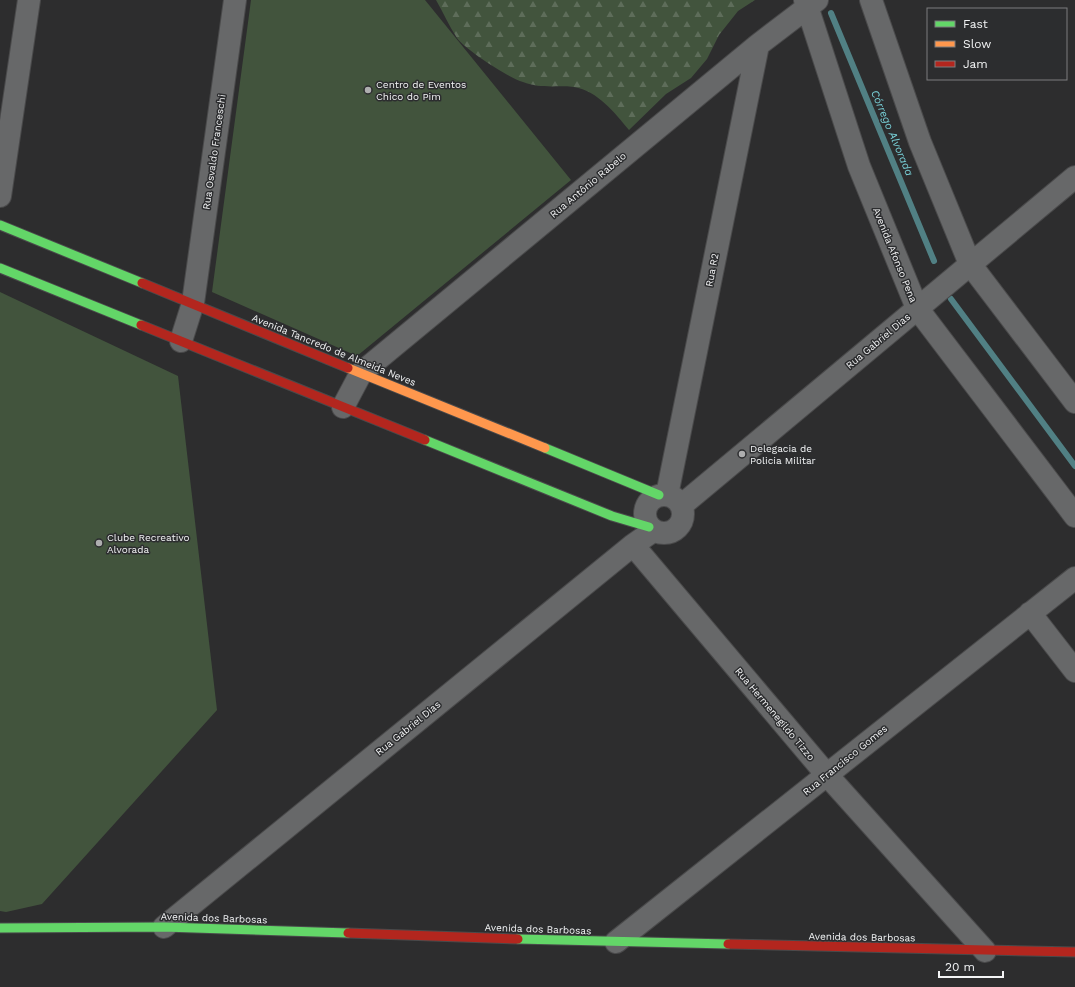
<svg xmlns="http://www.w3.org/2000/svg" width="1075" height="987" font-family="'Work Sans',sans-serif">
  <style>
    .forest { fill: url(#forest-firs) }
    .park { fill: #42543d }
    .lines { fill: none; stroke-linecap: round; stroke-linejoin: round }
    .stream { stroke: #518084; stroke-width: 6 }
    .street-casing { stroke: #4a4a4b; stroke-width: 24 }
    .fast-casing { stroke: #4a4a4b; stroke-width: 11 }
    .slow-casing { stroke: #4a4a4b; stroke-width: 11 }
    .jam-casing { stroke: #4a4a4b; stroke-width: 11 }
    .street { stroke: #676869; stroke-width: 22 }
    .fast { stroke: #63d668; stroke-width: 9 }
    .slow { stroke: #ff974d; stroke-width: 9 }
    .jam { stroke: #b3261e; stroke-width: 9 }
    .poi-dot { fill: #aeaeaf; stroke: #2c2d2f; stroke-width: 1.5 }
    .labels { text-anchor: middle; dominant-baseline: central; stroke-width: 3; stroke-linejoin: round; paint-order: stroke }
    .poi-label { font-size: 10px; fill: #f3f4f5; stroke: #2c2d2f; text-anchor: start }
    .street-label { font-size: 10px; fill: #f3f4f5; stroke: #2c2d2f }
    .water-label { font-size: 11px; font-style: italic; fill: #79d1d8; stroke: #2c2d2f }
  </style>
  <defs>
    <pattern id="forest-firs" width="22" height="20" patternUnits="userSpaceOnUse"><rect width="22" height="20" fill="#42543d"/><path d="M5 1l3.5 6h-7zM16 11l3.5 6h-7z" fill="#5e6d5a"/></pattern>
  </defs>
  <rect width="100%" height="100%" fill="#2d2d2e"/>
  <path class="forest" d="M436,0h319l-17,11 -19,24 -12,24 -16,19 -25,16 -37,36c-14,-17 -31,-39 -55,-43 -17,-2 -34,2 -51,-5 -16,-5 -57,-32 -66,-44 -8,-12 -14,-26 -21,-38z"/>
  <path class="park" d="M251,0h174l146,180 -214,176 -145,-64z
    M0,292l178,84 39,334 -175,194 -36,8 -6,-1z"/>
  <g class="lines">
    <path class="stream" d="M831,13l103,248
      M951,299l124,167"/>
    <defs>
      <path id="street" d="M805,0l54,166 58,142 158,208
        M871,0l49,142 50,122 105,138
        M0,196l29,-196
        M181,341l12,-38 42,-303
        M343,407l18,-34 397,-328 59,-45
        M645 514a19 19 0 1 1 38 0a19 19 0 1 1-38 0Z
        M667,495l91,-450
        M682,505l393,-328
        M633,545l194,230 158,176
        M1030,613l45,58
        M164,927l469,-382 20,-14
        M616,942l459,-364"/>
      <path id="fast" d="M0,225l142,58
        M0,268l141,57
        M425,440l187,76 37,11
        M545,448l114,47
        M0,928l164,-1 184,6
        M518,939l210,5"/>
      <path id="slow" d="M348,368l197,80"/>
      <path id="jam" d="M142,283l206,85
        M141,325l284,115
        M348,933l170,6
        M728,944l347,8"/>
    </defs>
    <use href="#street" class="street-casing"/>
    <use href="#fast" class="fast-casing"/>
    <use href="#slow" class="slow-casing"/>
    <use href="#jam" class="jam-casing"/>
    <use href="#street" class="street"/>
    <use href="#fast" class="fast"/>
    <use href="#slow" class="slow"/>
    <use href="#jam" class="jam"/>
  </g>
  <g class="poi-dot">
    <circle cx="368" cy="90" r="4"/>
    <circle cx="742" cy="454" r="4"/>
    <circle cx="99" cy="543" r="4"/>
  </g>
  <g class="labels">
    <g class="poi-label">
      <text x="376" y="84">Centro de Eventos<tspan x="376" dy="12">Chico do Pim</tspan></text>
      <text x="750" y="448">Delegacia de<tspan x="750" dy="12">Policia Militar</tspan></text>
      <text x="107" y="537">Clube Recreativo<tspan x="107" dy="12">Alvorada</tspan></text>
    </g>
    <g class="street-label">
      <text transform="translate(214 152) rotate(-82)">Rua Osvaldo Franceschi</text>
      <text transform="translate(588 185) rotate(-40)">Rua Antônio Rabelo</text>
      <text transform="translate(895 255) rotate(68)">Avenida Afonso Pena</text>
      <text transform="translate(712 270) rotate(-79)">Rua R2</text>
      <text transform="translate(878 341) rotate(-40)">Rua Gabriel Dias</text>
      <text transform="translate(334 350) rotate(22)">Avenida Tancredo de Almeida Neves</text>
      <text transform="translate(775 714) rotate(50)">Rua Hermenegildo Tizzo</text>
      <text transform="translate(408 728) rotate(-39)">Rua Gabriel Dias</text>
      <text transform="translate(845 760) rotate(-39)">Rua Francisco Gomes</text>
      <text transform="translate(214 918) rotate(2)">Avenida dos Barbosas</text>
      <text transform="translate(538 929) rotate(2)">Avenida dos Barbosas</text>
      <text transform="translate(862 937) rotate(1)">Avenida dos Barbosas</text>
    </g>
    <g class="water-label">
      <text transform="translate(892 133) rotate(67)">Córrego Alvorada</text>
    </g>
  </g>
  <rect x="927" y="8" width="140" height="72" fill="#2c2d2f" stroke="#7c7d7e"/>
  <rect x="935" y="21" width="20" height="6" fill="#63d668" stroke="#7c7d7e"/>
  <text x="963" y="28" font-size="12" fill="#f3f4f5">Fast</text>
  <rect x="935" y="41" width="20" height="6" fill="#ff974d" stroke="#7c7d7e"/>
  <text x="963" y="48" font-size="12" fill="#f3f4f5">Slow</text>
  <rect x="935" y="61" width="20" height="6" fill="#b3261e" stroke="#7c7d7e"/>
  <text x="963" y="68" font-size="12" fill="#f3f4f5">Jam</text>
  <path d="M939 971v6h64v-6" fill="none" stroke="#f3f4f5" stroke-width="2"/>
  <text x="945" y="971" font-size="12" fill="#f3f4f5" stroke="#2c2d2f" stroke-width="3" paint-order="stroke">20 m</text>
</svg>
